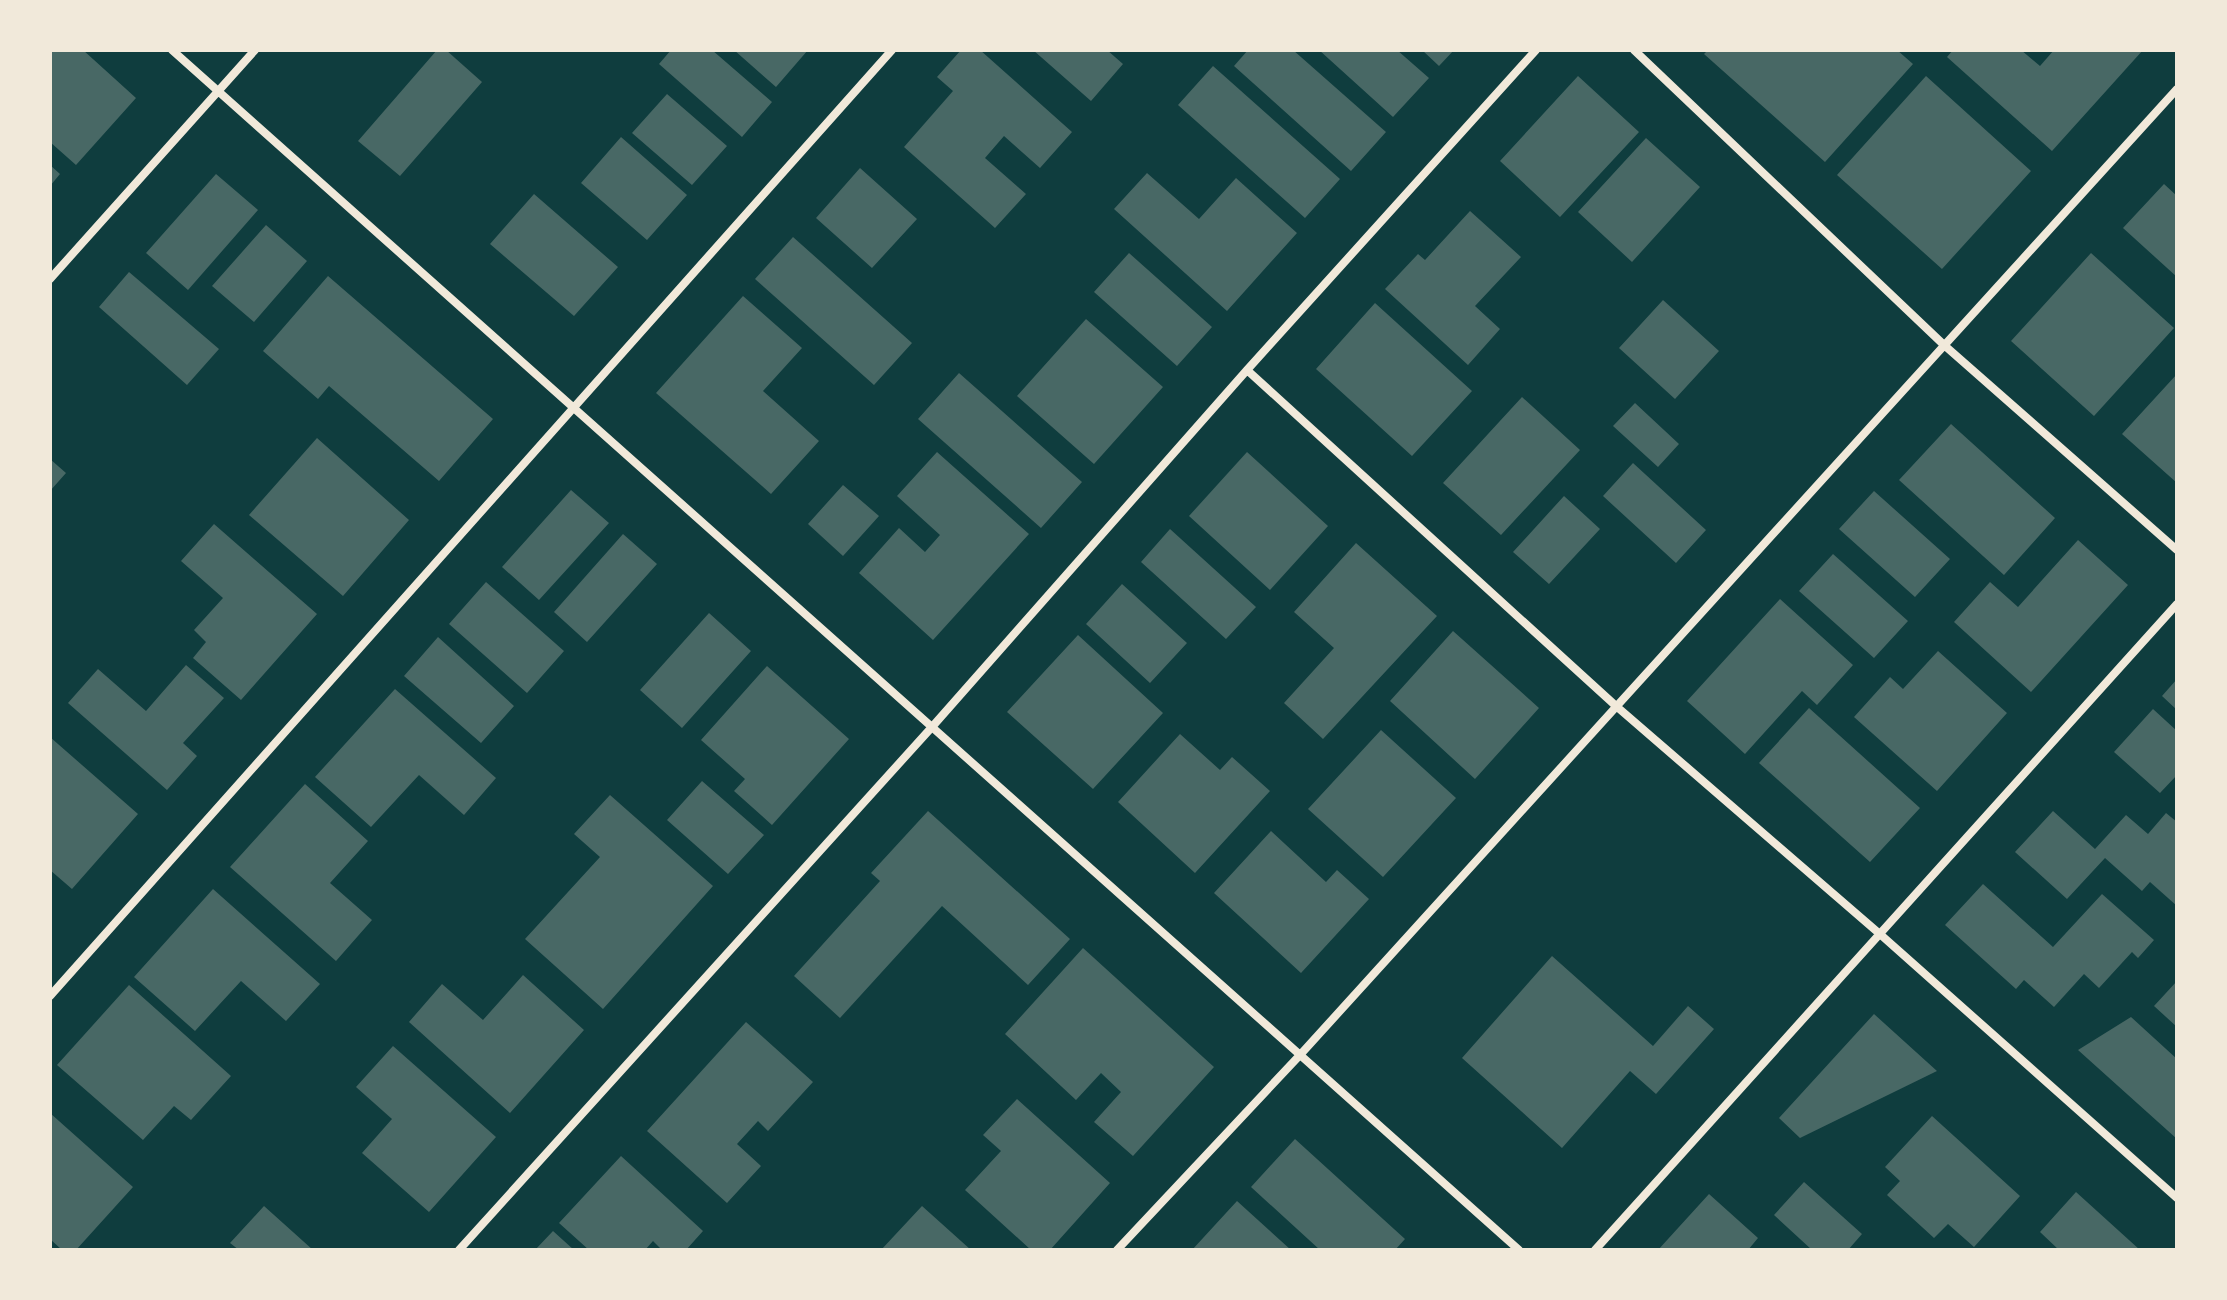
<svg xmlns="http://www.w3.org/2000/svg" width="2227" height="1300" font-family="Georgia,serif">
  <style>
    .building { fill: #486865 }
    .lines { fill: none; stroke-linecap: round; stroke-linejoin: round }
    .minor { stroke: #f1e9da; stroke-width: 8 }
  </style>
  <rect width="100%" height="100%" fill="#0f3d3e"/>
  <path class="building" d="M50,50h33l53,48 -60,67 -26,-23z
    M437,50h9l36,32 -82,94 -42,-35z
    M671,50h41l60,52 -30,35 -83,-73z
    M734,50h74l-32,37z
    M961,50h19l92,82 -32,36 -36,-32 -19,22 41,36 -31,34 -91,-81 49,-56 -16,-14z
    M1033,50h74l16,14 -32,37z
    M1248,50h45l93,82 -35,39 -117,-105z
    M1319,50h78l32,28 -36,39z
    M1422,50h32l-15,16z
    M1708,50h189l16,14 -88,98 -121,-108z
    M1953,50h68l19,16 14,-16h89l-91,101 -105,-94z
    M1213,66l127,113 -35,39 -127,-113z
    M1578,76l61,56 -79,85 -60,-56z
    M1926,76l105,95 -89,98 -105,-94z
    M667,94l60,52 -35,39 -60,-52z
    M621,137l66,58 -40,45 -66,-57z
    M1646,138l54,49 -68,75 -54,-50z
    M50,165l10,9 -10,12z
    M860,168l57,51 -45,49 -56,-50z
    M1147,173l52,46 37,-41 61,55 -70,78 -113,-102z
    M216,174l42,36 -70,80 -42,-37z
    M2164,184l13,12v81l-54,-49z
    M534,194l84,73 -44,49 -84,-72z
    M1470,211l51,46 -46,49 25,23 -32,36 -83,-76 33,-35 7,6z
    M266,225l41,36 -53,61 -42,-36z
    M793,237l119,106 -38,42 -119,-106z
    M1129,253l83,74 -35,39 -83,-74z
    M2091,253l83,75 -80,88 -83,-75z
    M129,272l90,77 -32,36 -88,-78z
    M328,276l165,143 -54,62 -110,-95 -11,13 -55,-48z
    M743,296l59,52 -39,43 56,50 -48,53 -115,-101z
    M1663,300l56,51 -44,48 -56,-51z
    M1375,303l97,88 -60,65 -96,-87z
    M1086,319l77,68 -69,77 -77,-68z
    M959,373l123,109 -41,46 -123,-109z
    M2177,374v109l-55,-49z
    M1522,397l58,53 -79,85 -58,-52z
    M1635,403l44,41 -21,23 -45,-41z
    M1951,424l104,94 -51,57 -105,-95z
    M317,438l92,82 -66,76 -94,-81z
    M937,452l92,82 -96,106 -74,-67 40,-45 26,24 15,-17 -43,-39z
    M1247,452l81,74 -58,64 -81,-74z
    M50,459l16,14 -16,18z
    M1633,463l73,67 -30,33 -73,-67z
    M843,485l36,31 -36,40 -35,-32z
    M571,490l38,33 -70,77 -37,-33z
    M1874,491l76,68 -35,38 -76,-68z
    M1564,496l36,33 -51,55 -36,-32z
    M214,524l103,90 -76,86 -48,-42 13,-16 -12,-12 29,-32 -42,-37z
    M1170,529l86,78 -30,32 -85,-77z
    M623,534l34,30 -70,78 -33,-30z
    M2078,540l50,45 -97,107 -77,-70 36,-40 28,25z
    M1356,543l81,73 -114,123 -39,-36 50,-55 -40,-36z
    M1833,554l75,67 -34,37 -75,-67z
    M486,582l78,69 -37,42 -78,-69z
    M1122,584l65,59 -37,40 -64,-59z
    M1780,599l73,66 -36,40 -15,-14 -57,63 -58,-53z
    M709,613l42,38 -69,77 -42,-38z
    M1453,631l86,77 -64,71 -85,-78z
    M1078,635l85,78 -70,76 -86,-77z
    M438,637l76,69 -33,37 -77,-67z
    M1938,651l69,62 -70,78 -83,-74 36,-40 13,12z
    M186,665l38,33 -41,45 14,13 -30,34 -99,-87 30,-34 48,42z
    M767,666l82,73 -77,86 -38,-34 11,-12 -44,-39z
    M2177,679v31l-15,-14z
    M395,689l101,89 -32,37 -45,-40 -48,52 -56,-50z
    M1809,708l111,100 -50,54 -111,-99z
    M2153,709l24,22v44l-17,18 -46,-41z
    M1381,730l75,68 -73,79 -75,-68z
    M1180,734l40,36 12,-13 38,34 -75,82 -77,-71z
    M50,737l88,77 -66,75 -22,-19z
    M702,781l62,54 -36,39 -61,-54z
    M305,784l63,57 -38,42 42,37 -36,41 -106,-94z
    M610,795l103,91 -110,123 -78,-70 75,-82 -26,-23z
    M928,811l142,128 -42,46 -86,-79 -102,112 -46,-42 86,-95 -9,-8z
    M2053,811l42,38 31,-34 22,19 18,-21 11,9v84l-27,-24 -8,9 -37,-33 -38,41 -52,-47z
    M1271,831l55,51 11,-12 32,29 -68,74 -87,-80z
    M1983,884l70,63 49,-53 52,46 -16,18 -6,-6 -33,36 -15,-14 -30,33 -30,-27 -8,9 -71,-64z
    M213,889l107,95 -34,37 -45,-40 -46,50 -61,-54z
    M1083,948l131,119 -81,89 -39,-34 27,-30 -20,-19 -25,27 -71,-66z
    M1552,956l101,90 35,-40 26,23 -58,65 -26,-23 -68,77 -100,-90z
    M523,975l61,55 -74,83 -101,-91 33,-38 41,36z
    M2177,981v46l-23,-21z
    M129,985l102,91 -40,44 -17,-14 -31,34 -86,-75z
    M1874,1014l63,57 -137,67 -21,-20z
    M2131,1017l46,42v80l-99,-89z
    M746,1022l67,60 -45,49 -10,-10 -21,23 24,22 -34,37 -80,-72z
    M393,1046l103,91 -67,75 -67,-59 30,-34 -36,-32z
    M1017,1099l93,84 -60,67h-19l-66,-60 36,-39 -18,-16z
    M50,1113l83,74 -57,63h-14l-12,-11z
    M1932,1116l88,80 -46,51 -26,-23 -14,14 -47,-43 13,-14 -15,-14z
    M1295,1139l110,100 -10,11h-75l-69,-63z
    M621,1156l82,75 -17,19h-24l-9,-9 -8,9h-56l-30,-27z
    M1804,1182l58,52 -14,16h-36l-38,-35z
    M2076,1192l64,58h-81l-19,-18z
    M1709,1194l49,44 -10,12h-90z
    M1237,1201l54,49h-99z
    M264,1206l49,44h-74l-9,-7z
    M922,1206l49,44h-90z
    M553,1231l21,19h-39z"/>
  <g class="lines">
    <path class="minor" d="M172,50l1347,1200
      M1634,50l310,295 233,205
      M50,279l205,-229
      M1247,370l369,336 265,229 296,263
      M50,996l842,-946
      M459,1250l473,-523 315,-357 289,-320
      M1117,1250l183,-195 877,-966
      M1595,1250l582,-646"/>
  </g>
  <rect width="2227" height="1300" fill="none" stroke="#f1e9da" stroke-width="104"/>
</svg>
